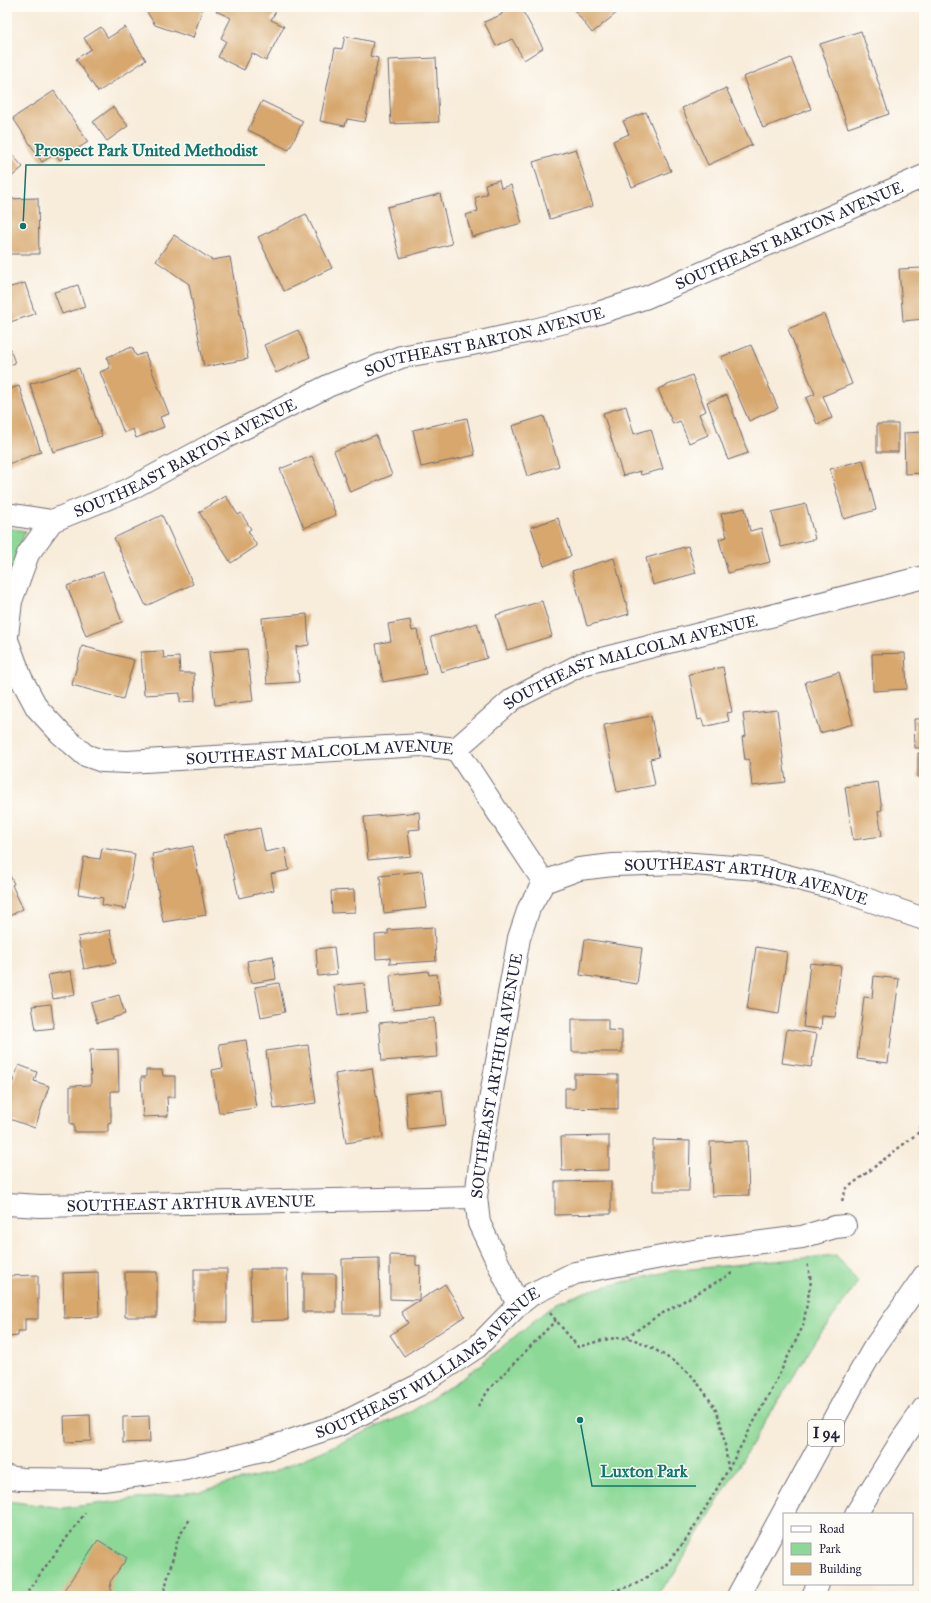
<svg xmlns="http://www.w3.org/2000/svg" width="931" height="1603" font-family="'IM FELL Great Primer',serif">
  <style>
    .green { fill: #8cd896; stroke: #577d68 }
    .building { fill: #d7a76d }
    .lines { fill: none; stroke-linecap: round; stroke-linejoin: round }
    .minor-casing { stroke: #6d6973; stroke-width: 24 }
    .motorway-casing { stroke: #6d6973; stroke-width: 24 }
    .path { stroke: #6d6973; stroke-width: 2.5; stroke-dasharray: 3 3; stroke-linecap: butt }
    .minor { stroke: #fff; stroke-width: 22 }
    .motorway { stroke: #fff; stroke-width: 22 }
    .labels { text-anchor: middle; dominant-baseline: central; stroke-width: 3; stroke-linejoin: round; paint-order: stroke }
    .shield { fill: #fdfcf7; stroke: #646373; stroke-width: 1 }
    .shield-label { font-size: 15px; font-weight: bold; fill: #22223b }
    .street-label { font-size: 16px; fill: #22223b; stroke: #fdfcf7 }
    .leader { fill: none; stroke: #0f766e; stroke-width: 1.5 }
    .callout-dot { fill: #0f766e; stroke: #fdfcf7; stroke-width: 1.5 }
    .callout-label { font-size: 17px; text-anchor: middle; font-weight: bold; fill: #0f766e; stroke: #fdfcf7; stroke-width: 3; stroke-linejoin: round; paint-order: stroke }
  </style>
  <rect width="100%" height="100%" fill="#fdfcf7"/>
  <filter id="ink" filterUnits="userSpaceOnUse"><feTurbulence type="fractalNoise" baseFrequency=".025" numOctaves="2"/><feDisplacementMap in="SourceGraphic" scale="8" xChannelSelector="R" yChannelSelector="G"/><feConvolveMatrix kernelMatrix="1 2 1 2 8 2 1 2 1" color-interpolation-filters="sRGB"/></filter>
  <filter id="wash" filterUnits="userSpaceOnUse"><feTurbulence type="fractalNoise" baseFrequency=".012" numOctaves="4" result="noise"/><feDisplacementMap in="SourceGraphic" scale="16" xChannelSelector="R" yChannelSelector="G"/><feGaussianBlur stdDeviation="0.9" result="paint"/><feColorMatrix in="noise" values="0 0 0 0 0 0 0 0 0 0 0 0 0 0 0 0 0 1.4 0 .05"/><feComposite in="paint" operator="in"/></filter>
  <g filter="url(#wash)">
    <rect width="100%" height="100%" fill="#f8ecda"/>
    <path class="green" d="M7,528l18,3 -18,56z
      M836,1255l22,27 -41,57 -55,88 -89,149 -18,20h-648v-95l56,7 140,-17 29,-9 39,-9 138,-60 57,-37 90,-73 35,-13 79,-19z"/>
    <g id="blocks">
      <path class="building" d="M144,7h59l-10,31 -38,-13z
        M218,7h55l4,2 -6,11 13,6 -18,35 -14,-8 -8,17 -26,-13 8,-16 -5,-3 10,-20 -15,-7z
        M508,7l13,1 22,40 -19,12 -12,-21 -16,7 -12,-24 17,-7 3,-6z
        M572,7h52l-32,26z
        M101,27l7,11 17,-11 21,33 -48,32 -22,-33 15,-10 -7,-11z
        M861,31l28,83 -41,14 -28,-84z
        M345,36l28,6 -3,14 8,2 -13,64 -18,-3 -2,7 -25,-5 15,-73 7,1z
        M436,58l3,64 -48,2 -3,-64z
        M791,58l20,51 -48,19 -20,-51z
        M726,88l26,57 -44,20 -26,-57z
        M54,91l34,51 -28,18 -5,-6 -13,8 -29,-44z
        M262,101l41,20 -14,29 -41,-20z
        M113,107l15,19 -21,15 -14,-19z
        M646,112l25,59 -39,16 -19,-46 16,-7 -6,-13z
        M7,149l16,18 -16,14z
        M576,149l17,57 -43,13 -17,-57z
        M499,180l2,8 10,-3 11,38 -50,14 -6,-22 12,-4 -3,-13 12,-4 -2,-10z
        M440,194l12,50 -52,14 -13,-51z
        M38,198l1,56h-32v-55z
        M306,214l26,54 -48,23 -26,-54z
        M174,235l38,25 18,-3 18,102 -44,8 -15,-83 -33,-23z
        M924,268v51l-21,2 -4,-52z
        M25,283l10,31 -28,9v-35z
        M78,285l7,22 -23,7 -8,-22z
        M824,314l28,70 -29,12 9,22 -15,6 -11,-26 9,-4 -27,-65z
        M298,330l12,27 -34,16 -12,-28z
        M7,341l8,22 -8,3z
        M751,345l27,63 -29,13 -28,-64z
        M132,347l4,9 9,-3 24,61 -9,3 4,10 -28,11 -3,-9 -9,4 -24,-61 10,-4 -3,-11z
        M79,368l23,68 -49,16 -23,-68z
        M692,375l14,36 -7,3 9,21 -19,8 -9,-22 -7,3 -15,-35z
        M19,386l22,66 -33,12 -1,-74z
        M727,395l21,58 -20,7 -21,-58z
        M626,406l8,28 17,-5 12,40 -22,6 -1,-4 -17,5 -20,-63z
        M544,416l15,50 -32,10 -15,-50z
        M467,418l8,37 -54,12 -8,-37z
        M877,424h21v28h-21z
        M924,432v41l-19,1 -1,-41z
        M376,435l16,40 -42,17 -16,-41z
        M312,456l24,59 -32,13 -24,-59z
        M863,460l13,50 -32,9 -14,-50z
        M226,496l12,19 3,-2 10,16 -3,2 9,15 -26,17 -32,-51z
        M806,504l9,35 -34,8 -9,-35z
        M745,508l5,23 11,-3 9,34 -42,11 -9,-34 8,-2 -6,-23z
        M162,515l31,69 -47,22 -32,-68z
        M558,518l13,38 -27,10 -13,-39z
        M688,546l8,27 -43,12 -7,-27z
        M614,558l15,56 -42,12 -15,-55z
        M103,572l19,50 -36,14 -19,-50z
        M542,601l10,35 -45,14 -11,-35z
        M307,614l2,31 -13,2 3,35 -32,2 -5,-66z
        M410,620l2,11 5,-1 9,44 -43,8 -7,-38 15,-3 -3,-17z
        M477,623l10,35 -46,14 -10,-35z
        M82,646l52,14 -11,39 -51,-14z
        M247,649l6,52 -38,4 -6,-53z
        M163,651l1,7 15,-1 1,16h14l1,28 -15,1v-9l-36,2 -3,-43z
        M905,653l2,36 -34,2 -1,-37z
        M723,667l9,45 -5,1 2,8 -25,6 -2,-8 -4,1 -9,-46z
        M839,672l14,52 -33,9 -15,-51z
        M777,710l9,72 -34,4 -3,-27 -4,1 -3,-23 4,-1 -3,-22z
        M651,716l8,41 -9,2 5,26 -38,7 -13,-67z
        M914,719h10v29h-9z
        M918,753h6v24h-6z
        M878,782l4,28 -4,1 4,25 -29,4 -8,-53z
        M419,812l1,17 -12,1 3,26 -43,4 -4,-43z
        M260,828l5,24 20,-4 4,22 -18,4 3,16 -35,8 -14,-63z
        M193,846l13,69 -43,7 -11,-68z
        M102,848l33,6 -9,55 -24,-4 1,-7 -25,-4 6,-37 16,2z
        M7,869l7,15 -2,1 11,24 -16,8z
        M422,871l5,37 -43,5 -4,-37z
        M354,890l1,22 -23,1 -1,-22z
        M434,927l2,34 -46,3v-6l-14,1 -1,-24 13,-1v-4z
        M110,930l6,33 -32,6 -6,-32z
        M585,939l57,9 -5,36 -57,-9z
        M334,947l3,27 -19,2 -2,-27z
        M756,947l31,5 -8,62 -32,-5z
        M273,956l3,23 -25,4 -4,-22z
        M810,963l31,3 -6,51 -13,-1 -1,13 -18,-2z
        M71,971l4,24 -22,4 -5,-24z
        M428,971l1,4 8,-1 4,31 -48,5 -3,-35z
        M874,976l25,3 -11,84 -31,-4 7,-62 8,1z
        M279,983l6,29 -24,5 -6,-30z
        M364,983l3,29 -29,4 -4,-30z
        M119,995l6,19 -28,9 -6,-20z
        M51,1004l3,24 -18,2 -4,-24z
        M434,1018l3,39 -55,4 -3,-38z
        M572,1019h36v11l14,1v21h-50z
        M787,1029l30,5 -6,33 -29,-4z
        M246,1040l10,68 -37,5 -7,-43 11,-2 -4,-24z
        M308,1045l8,58 -42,6 -8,-58z
        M118,1049l1,42h-8v31l-3,1v9h-34v-8h-4v-38l21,-1 -1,-35z
        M19,1065l18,7 -3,9 15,5 -14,42 -28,-10v-21z
        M372,1068l11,69 -37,6 -11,-69z
        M146,1070h16l1,6h12v21h-8l1,19 -25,1 -2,-40h5z
        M574,1074l44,1v34l-53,-1v-20h9z
        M442,1090l4,35 -38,4 -3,-35z
        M609,1136v34l-47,1 -1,-34z
        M653,1140l37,1 -1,50h-36z
        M747,1141l2,54 -37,1 -2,-54z
        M611,1181v33l-56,1v-33z
        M390,1255l26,1v9l4,1 -1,34 -29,-1z
        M379,1258l1,56h-37l-1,-55z
        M194,1269h33v53h-33z
        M250,1269h37l1,51 -37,1z
        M98,1272l1,45 -35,1 -1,-45z
        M125,1272h32v45h-32z
        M303,1274h33v38h-33z
        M38,1275v44h-13v12h-7v5l-11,1v-61z
        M445,1284l20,32 -61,40 -14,-21 18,-12 -7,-11z
        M90,1415l1,26 -26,1 -1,-26z
        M149,1416l1,26 -27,1v-26z
        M98,1540l29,18 -17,24 2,14h-52z"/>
    </g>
  </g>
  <g filter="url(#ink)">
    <use href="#blocks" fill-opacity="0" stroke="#6d6973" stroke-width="1"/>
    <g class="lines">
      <defs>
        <g id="minor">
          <path id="s1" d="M7,514l45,7 76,-31 98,-53 104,-52 71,-28 71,-13 62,-14 58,-15 55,-18 277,-121"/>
          <path d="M7,636l4,-35 17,-47 24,-33"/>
          <path id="s2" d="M7,640l14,38 16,30 24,26 24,21 17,6 25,1 294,-17 35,4 57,-50 69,-35 342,-87"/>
          <path d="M456,749l88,133"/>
          <path id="s3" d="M7,1204l33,2 436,-9"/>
          <path id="s4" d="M518,1305l-39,-82 -3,-26 7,-57 36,-202 10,-30 15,-26 35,-13 34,-4 68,-2 78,6 75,19 90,31"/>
          <path id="s5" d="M7,1477l14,2 82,1 83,-11 80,-20 73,-24 80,-40 58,-38 41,-42 14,-11 43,-21 124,-23 103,-13 33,-10 10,-1"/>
        </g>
        <path id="motorway" d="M856,1514l45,-73 23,-33
          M738,1596l113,-208 23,-40 50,-72
          M813,1596l5,-12"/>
      </defs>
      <use href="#minor" class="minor-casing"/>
      <use href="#motorway" class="motorway-casing"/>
      <path class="path" d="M842,1201l4,-12 72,-56 6,-18
        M550,1313l28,34c15,-4 31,-10 47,-9 16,0 54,26 66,37 7,8 18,23 23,32 9,14 12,46 14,62
        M627,1337l29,-20 78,-45
        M478,1406l12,-18 66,-68
        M7,1595l1,1
        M24,1596l61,-83
        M163,1596l15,-58 12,-19
        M595,1596l39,-11 31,-19 23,-29 40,-67 48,-89 27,-55 8,-45 -4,-19"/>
      <use href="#minor" class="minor"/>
      <use href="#motorway" class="motorway"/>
    </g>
  </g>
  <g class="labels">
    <rect class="shield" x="808" y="1420" width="36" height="26" rx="3"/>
    <g class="shield-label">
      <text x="826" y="1433">I 94</text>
    </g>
    <g class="street-label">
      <text stroke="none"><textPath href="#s1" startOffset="840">SOUTHEAST BARTON AVENUE</textPath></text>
      <text stroke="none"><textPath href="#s1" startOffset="516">SOUTHEAST BARTON AVENUE</textPath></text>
      <text stroke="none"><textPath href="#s1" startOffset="193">SOUTHEAST BARTON AVENUE</textPath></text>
      <text stroke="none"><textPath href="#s2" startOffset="714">SOUTHEAST MALCOLM AVENUE</textPath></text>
      <text stroke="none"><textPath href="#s2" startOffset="378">SOUTHEAST MALCOLM AVENUE</textPath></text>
      <text stroke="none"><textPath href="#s4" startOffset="648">SOUTHEAST ARTHUR AVENUE</textPath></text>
      <text stroke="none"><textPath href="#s4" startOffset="240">SOUTHEAST ARTHUR AVENUE</textPath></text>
      <text stroke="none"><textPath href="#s3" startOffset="184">SOUTHEAST ARTHUR AVENUE</textPath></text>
      <text stroke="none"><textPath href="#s5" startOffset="448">SOUTHEAST WILLIAMS AVENUE</textPath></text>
    </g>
  </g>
  <path class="leader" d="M23 226L26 165H265M580 1420L592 1486H696"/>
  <g class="callout-dot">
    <circle cx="23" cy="226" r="4"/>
    <circle cx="580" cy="1420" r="4"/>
  </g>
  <g class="callout-label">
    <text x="146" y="156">Prospect Park United Methodist</text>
    <text x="644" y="1477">Luxton Park</text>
  </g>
  <rect width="931" height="1603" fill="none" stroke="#fdfcf7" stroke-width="24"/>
  <rect x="783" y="1513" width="130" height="72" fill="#fdfcf7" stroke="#a5a5ac"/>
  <rect x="791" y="1526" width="20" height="6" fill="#ffffff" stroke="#a5a5ac"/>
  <text x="819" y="1533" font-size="12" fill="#22223b">Road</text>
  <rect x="791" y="1543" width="20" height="12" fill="#8cd896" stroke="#a5a5ac"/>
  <text x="819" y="1553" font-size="12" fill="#22223b">Park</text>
  <rect x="791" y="1563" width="20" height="12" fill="#d7a76d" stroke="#a5a5ac"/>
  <text x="819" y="1573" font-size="12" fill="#22223b">Building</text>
</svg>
